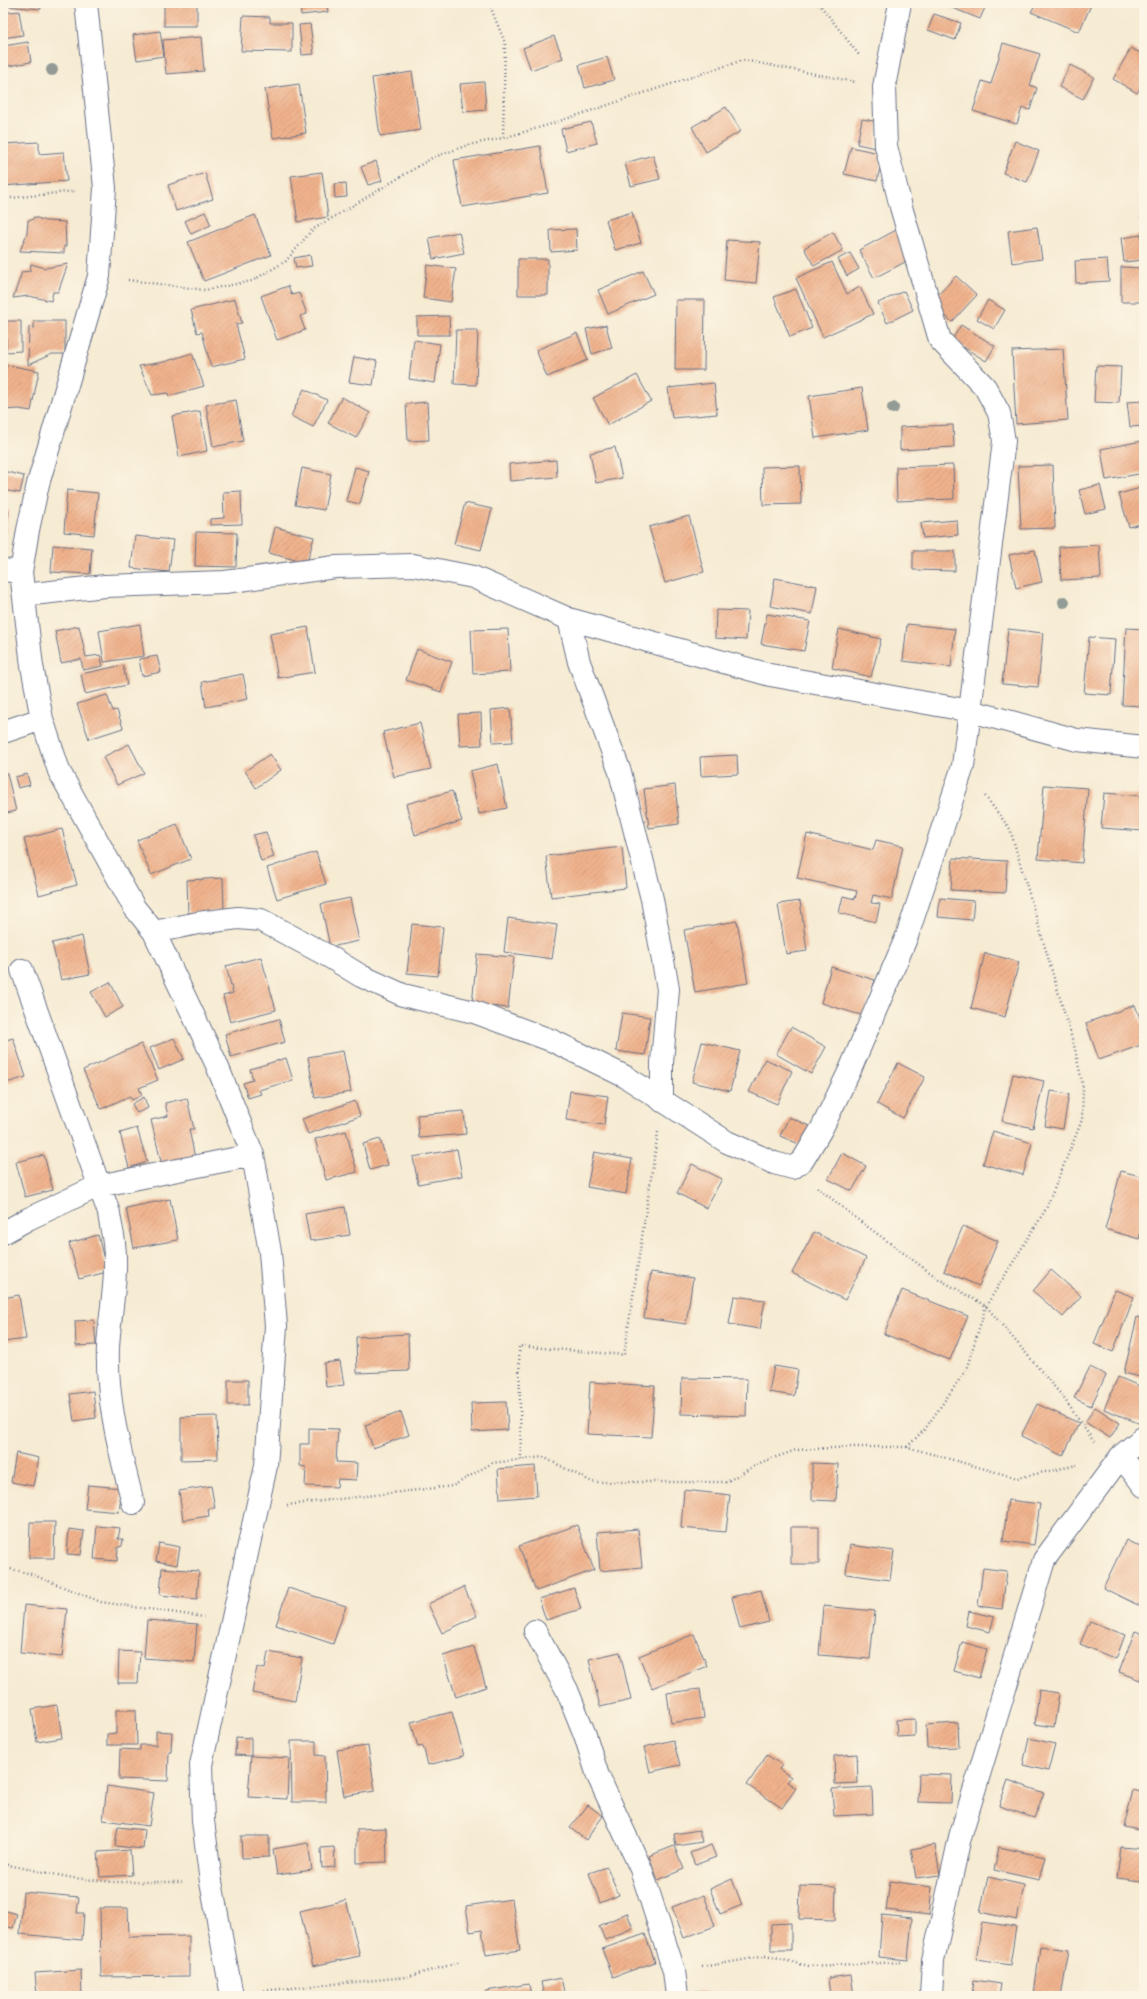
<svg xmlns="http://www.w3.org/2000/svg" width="1147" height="1999" font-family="'Shantell Sans',sans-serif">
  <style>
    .building { fill: url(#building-hatch) }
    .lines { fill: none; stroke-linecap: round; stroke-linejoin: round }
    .minor-casing { stroke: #687187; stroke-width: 24 }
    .path { stroke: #687187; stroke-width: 2.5; stroke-dasharray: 1 3; stroke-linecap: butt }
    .minor { stroke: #fff; stroke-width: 22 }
    .tree { fill: #929b95 }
  </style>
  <defs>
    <pattern id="building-hatch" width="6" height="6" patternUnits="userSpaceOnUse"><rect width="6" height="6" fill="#f0b28c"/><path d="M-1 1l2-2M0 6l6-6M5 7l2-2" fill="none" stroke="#cd997b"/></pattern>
  </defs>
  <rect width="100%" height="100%" fill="#fcf5e5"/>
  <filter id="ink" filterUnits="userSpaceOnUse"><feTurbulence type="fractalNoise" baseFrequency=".025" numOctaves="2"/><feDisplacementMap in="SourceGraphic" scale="8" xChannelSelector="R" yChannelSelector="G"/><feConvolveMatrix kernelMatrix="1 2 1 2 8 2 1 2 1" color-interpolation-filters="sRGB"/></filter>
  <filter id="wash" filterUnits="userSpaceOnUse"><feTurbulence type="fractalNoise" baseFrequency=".012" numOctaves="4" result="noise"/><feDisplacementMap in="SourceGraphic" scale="16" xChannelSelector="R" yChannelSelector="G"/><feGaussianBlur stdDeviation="0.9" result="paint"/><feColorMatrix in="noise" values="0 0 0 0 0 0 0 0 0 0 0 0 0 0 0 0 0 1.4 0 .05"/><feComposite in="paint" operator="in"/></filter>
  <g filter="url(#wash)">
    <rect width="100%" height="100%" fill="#f6ebd3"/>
    <g id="blocks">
      <path class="building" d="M3,3h37l1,6 -38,-3z
        M164,3h33v23h-33z
        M300,3h26l2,9 -27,3z
        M940,3h47l-7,16z
        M1036,3h56l-13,29 -48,-20z
        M19,11l4,24 -20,3v-25z
        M934,14l27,9 -6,17 -27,-10z
        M243,16l27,1v6h22v29l-51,-1z
        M310,24l4,30 -12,1 -3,-30z
        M160,31l4,25 -27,4 -4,-25z
        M554,36l9,22 -32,12 -8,-22z
        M201,37l3,34 -38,3 -3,-34z
        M28,42l3,20 -28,5v-21z
        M1003,43l37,11 -10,31 7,3 -7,22 -8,-2 -5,16 -44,-13 9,-30 9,3z
        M1131,48l13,7v27l-7,11 -24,-14z
        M607,57l7,23 -29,8 -6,-23z
        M1070,65l24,12 -11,22 -24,-12z
        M412,72l9,58 -41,6 -8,-58z
        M484,82l2,28 -23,2 -3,-28z
        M299,84l7,49 -33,5 -8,-49z
        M726,107l15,24 -35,21 -14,-25z
        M862,119l17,3 -4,26 -18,-4z
        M591,122l6,21 -31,8 -5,-22z
        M1015,141l24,10 -12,31 -24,-9z
        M39,142v12l25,-2 3,29 -64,5v-42z
        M540,146l8,47 -86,14 -8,-47z
        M851,147l32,7 -6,27 -33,-7z
        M653,155l7,24 -29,7 -6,-23z
        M376,161l6,20 -14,4 -7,-18z
        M322,172l6,45 -30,5 -7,-46z
        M205,173l8,26 -37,12 -8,-26z
        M346,183l1,14 -12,1 -1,-14z
        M1143,200h1v19h-3z
        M205,212l6,13 -20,9 -6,-13z
        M632,212l9,31 -26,7 -9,-30z
        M255,215l16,40 -67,26 -16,-39z
        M34,217l12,4 19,1 1,24h-2v7l-44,-2 7,-18 1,-13h4z
        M1037,227l5,32 -30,4 -4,-32z
        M576,229l1,21 -26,2 -1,-22z
        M898,229l15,29 -39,20 -15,-28z
        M459,232l5,21 -31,6 -4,-21z
        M833,232l10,18 -29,16 -10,-18z
        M1141,235l3,25 -20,2 -3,-24z
        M727,240l33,2 -4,41 -32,-3z
        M3,246l3,1 -3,11z
        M850,253l9,16 -12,7 -9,-17z
        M310,255l2,11 -16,2 -2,-10z
        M518,259h30v36h-30z
        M1107,259l2,22 -33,2 -1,-22z
        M832,262l15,32 13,-7 13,27 -50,23 -27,-59z
        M31,264l14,4 23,-4 -10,28h-5l-2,9 -22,-5 -16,2 9,-26 8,-1z
        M427,265l29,4 -5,33 -28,-4z
        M1121,267l23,1v34h-23z
        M643,271l11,23 -46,20 -10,-24z
        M956,276l21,19 -25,27 -21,-20z
        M288,286l4,9 7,-2 8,21 -7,2 5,14 -28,10 -16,-44z
        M796,289l16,39 -22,9 -16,-40z
        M904,291l9,19 -26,13 -9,-20z
        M235,299l7,24 -6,1 9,35 -34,8 -9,-35 -5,1 -6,-23z
        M676,300h29l-1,70h-29z
        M988,300l17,10 -11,19 -17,-10z
        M449,316l1,19h-33v-18z
        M7,321h14v30l-15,1z
        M34,321h31v33h-13l-24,11 1,-38 5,1z
        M606,325l6,23 -20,6 -6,-25z
        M961,325l34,21 -9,15 -34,-21z
        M456,330h22l-2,55 -22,-1z
        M577,333l11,27 -41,17 -11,-27z
        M414,340l26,4 -5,39 -26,-4z
        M1063,349l5,71 -52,4 -4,-73z
        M192,353l12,33 -35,10 -1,-3 -16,2 -13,-29 25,-4z
        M354,357l23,4 -4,24 -24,-3z
        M8,364l5,3v-1l26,5 -8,40 -12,-2 -16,1v-35z
        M1096,366l25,1 -2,36 -25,-1z
        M637,375l14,26 -43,24 -15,-27z
        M714,383l3,31 -45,4 -4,-30z
        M862,388l6,42 -53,8 -6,-42z
        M304,389l23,11 -14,27 -22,-11z
        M342,397l28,16 -14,25 -28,-15z
        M236,400l7,41 -30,6 -7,-42z
        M1144,401v25l-14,1 -3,-25z
        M427,402l2,38 -21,1 -2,-37z
        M200,411l7,40 -28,6 -7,-41z
        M953,425l1,22 -54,3v-23z
        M1142,441l2,32 -38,7 -5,-31z
        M615,447l7,31 -26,5 -6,-30z
        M556,460l1,17 -47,4 -1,-17z
        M953,465l1,34 -57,2 -1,-34z
        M1053,465l2,63 -34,1 -3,-63z
        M800,466l1,38 -38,1 -1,-38z
        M355,467l14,4 -9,33 -14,-3z
        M302,468l29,6 -7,36 -29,-5z
        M3,471l21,5 -4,17 -17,-3z
        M1100,485l6,24 -21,5 -6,-24z
        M1144,487v36l-15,4 -10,-33z
        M67,490l31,3 -4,42 -30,-3z
        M241,491l1,33 -32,1v-6l14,-1 -1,-26z
        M465,503l27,6 -11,41 -27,-6z
        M3,509l6,1 -5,28h-1z
        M689,516l15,56 -39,11 -16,-56z
        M957,520l1,15 -35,3 -2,-15z
        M275,527l39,10 -7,26 -38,-10z
        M196,532l41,1 -1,34 -41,-1z
        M135,536l38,4 -4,32 -38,-4z
        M53,545l39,3 -2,26 -39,-2z
        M1099,545l2,33 -40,2 -2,-33z
        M1035,550l7,32 -26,6 -7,-33z
        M913,551h42v20l-42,-1z
        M775,578l42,8 -5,28 -42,-8z
        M716,610l32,1 -2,29 -31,-2z
        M767,614l43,7 -6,30 -43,-7z
        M140,624l4,32 -40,6 -5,-31z
        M907,624l48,5 -4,38 -48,-6z
        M79,626l7,31 14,-2 3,11 -20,4 -2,-11 -20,4 -6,-32z
        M308,627l7,45 -37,6 -8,-44z
        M1126,628l18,1v77l-22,-1z
        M508,629l2,43 -37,2 -2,-44z
        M839,629l42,10 -10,38 -39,-9z
        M1008,629l35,4 -5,54 -36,-3z
        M1089,637l26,2 -4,56 -27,-2z
        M417,649l35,13 -11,30 -35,-12z
        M157,656l4,16 -19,4 -3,-17z
        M123,665l4,20 -42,9 -4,-20z
        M243,674l5,25 -42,8 -4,-25z
        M107,695l6,16 4,-1 6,18 -34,11 -12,-35z
        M510,708l3,34 -20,1 -2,-33z
        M481,713l1,32 -22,1 -2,-32z
        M420,723l11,46 -37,8 -11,-45z
        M129,744l15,29 -27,12 -14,-28z
        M270,754l11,16 -25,18 -11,-17z
        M737,755l1,19 -37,2 -1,-19z
        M498,764l9,44 -28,6 -9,-43z
        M7,773l9,38 -13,3v-40z
        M27,774l3,11 -12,3 -3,-11z
        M675,785l4,39 -30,4 -5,-39z
        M1044,785l44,3 -6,75 -44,-4z
        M452,791l10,30 -47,14 -9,-31z
        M1104,793l40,3v35l-43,-3z
        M177,824l14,35 -40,16 -14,-35z
        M62,829l15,56 -38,10 -15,-56z
        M266,832l8,25 -13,4 -8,-26z
        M807,834l66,16 3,-10 27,6 -11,53 -19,-4 -2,8 9,1 -4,18 -37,-9 4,-17 12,3 2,-8 -60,-13z
        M622,847l4,41 -75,9 -5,-41z
        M316,852l10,32 -49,15 -10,-31z
        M953,858l54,3 -2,32 -54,-3z
        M223,878l1,33 -36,2 -1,-33z
        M350,898l9,43 -29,6 -9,-43z
        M940,898l34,3 -2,19 -34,-3z
        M800,901l7,50 -21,3 -8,-50z
        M508,918l49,7 -5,34 -48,-7z
        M737,921l11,62 -53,9 -11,-62z
        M412,924l31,3 -5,49 -31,-3z
        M82,936l8,38 -29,6 -9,-37z
        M985,953l34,9 -14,55 -34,-9z
        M477,954l37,3 -6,51 -36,-4z
        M261,957l15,53 -46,12 -7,-26 10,-3 -7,-27z
        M831,967l44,13 -11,36 -43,-13z
        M110,982l13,25 -18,10 -14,-25z
        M1135,1005l9,24v15l-45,16 -13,-37z
        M622,1013l28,4 -5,38 -29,-4z
        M279,1019l6,23 -54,15 -6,-23z
        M791,1027l35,20 -15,27 -35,-20z
        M13,1038l13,39 -23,7v-43z
        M174,1038l10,21 -25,11 -9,-22z
        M702,1042l38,9 -10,40 -38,-9z
        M141,1044l17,36 -19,8 3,7 -10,5 -2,-4 -29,13 -18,-39z
        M343,1051l8,41 -36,6 -7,-41z
        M286,1058l7,22 -34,10 2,4 -13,4 -5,-15 10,-3 -3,-11z
        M765,1059l27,12 -15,33 -28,-12z
        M898,1063l27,14 -22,41 -26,-14z
        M1013,1074l31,7 -11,47 -31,-7z
        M570,1091l38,5 -4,29 -38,-5z
        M1051,1091l18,3 -6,35 -18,-3z
        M144,1097l4,11 -11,5 -5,-9z
        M187,1098l7,31h-5l7,34 -33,7 -12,-50 17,-4 -3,-13z
        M355,1101l5,15 -52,18 -6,-15z
        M464,1111l2,23 -47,4 -2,-23z
        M789,1117l25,11 -8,19 -26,-11z
        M137,1128l10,34 -18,6 -9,-35z
        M346,1131l11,41 -31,8 -11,-41z
        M993,1131l39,12 -9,32 -40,-11z
        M380,1139l8,26 -18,5 -7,-26z
        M457,1149l5,27 -44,8 -5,-27z
        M594,1152l38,7 -6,35 -39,-7z
        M842,1153l24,13 -14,25 -24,-12z
        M44,1155l9,35 -28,7 -9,-35z
        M692,1164l30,15 -16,29 -29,-15z
        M1121,1171l23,6v44l-5,18 -34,-10z
        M170,1199l8,41 -44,8 -8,-40z
        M345,1207l5,28 -40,6 -5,-27z
        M963,1226l35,15 -19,45 -35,-15z
        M814,1232l52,26 -21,42 -53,-27z
        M98,1235l9,37 -28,7 -10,-36z
        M1051,1270l30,26 -18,21 -30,-26z
        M651,1272l42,6 -7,46 -42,-6z
        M902,1290l66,26 -18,44 -66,-26z
        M1115,1290l19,7 -21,55 -19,-8z
        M19,1295l7,44 -23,3v-44z
        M734,1296l31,4 -5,29 -31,-5z
        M1137,1317l7,2v59l-20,-5z
        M94,1320l2,25 -20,1 -1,-25z
        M408,1334l1,37 -52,2 -1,-36z
        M340,1361l4,24 -18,2 -2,-24z
        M774,1366l24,4 -4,26 -25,-4z
        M1090,1367l16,8 -15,31 -17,-8z
        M1118,1377l26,11 -1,37 -39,-16z
        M682,1378l65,1 -1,37 -65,-2z
        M228,1380h20v25h-20z
        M590,1382l65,4 -4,51 -64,-3z
        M93,1391l3,27 -22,3 -4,-27z
        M506,1402l2,28 -36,2 -1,-29z
        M1037,1404l42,19 -16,33 -42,-20z
        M1095,1407l25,16 -10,15 -25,-16z
        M401,1412l8,23 -36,13 -8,-23z
        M217,1416l1,43 -37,1v-43z
        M309,1428l29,1 -2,33 21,1 -1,17 -18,-1 -1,8 -32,-1 1,-19 -6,-1v-22h9z
        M16,1453l23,5 -6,28 -22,-4z
        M812,1463l26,1 -2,37 -24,-1z
        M535,1466l2,30 -37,3 -2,-30z
        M88,1485l34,3 -3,24 -34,-3z
        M211,1486l4,22h-7l1,8 -26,4 -4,-29z
        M684,1490l46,5 -4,37 -45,-4z
        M1008,1500l32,4 -6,41 -31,-4z
        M30,1522h25l-1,36h-25z
        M577,1525l17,45 -58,21 -17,-45z
        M97,1526l23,2 -2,11h5l-1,7 -4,1 -1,14 -23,-2z
        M791,1527h28v37h-28z
        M69,1529l15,2 -3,24 -14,-1z
        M638,1529l4,38 -42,4 -3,-39z
        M1126,1540l18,9v59l-41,-20z
        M159,1543l21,4 -3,18 -21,-4z
        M850,1545l44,6 -4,29 -44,-6z
        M162,1568l37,3 -2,28 -37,-4z
        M983,1568l24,3 -5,38 -24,-3z
        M464,1587l13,29 -35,17 -14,-29z
        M288,1588l58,18 -13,38 -57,-19z
        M574,1588l7,21 -35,11 -7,-21z
        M761,1590l8,32 -29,7 -8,-32z
        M24,1605l43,4 -5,48 -42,-4z
        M823,1606l52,5 -5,48 -51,-4z
        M969,1611l25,6 -4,15 -24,-6z
        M147,1620l50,4 -3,38 -50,-4z
        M1090,1621l35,14 -9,24 -36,-15z
        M1135,1631l9,3v35l-4,11 -21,-8z
        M694,1634l13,32 -55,22 -13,-32z
        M962,1642l25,7 -8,29 -25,-7z
        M474,1647l12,40 -30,10 -13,-41z
        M119,1651l21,1 -2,31h-20z
        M268,1652l34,6 -7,43 -43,-8 5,-26 8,2z
        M620,1652l11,48 -31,7 -11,-48z
        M700,1689l4,29 -33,5 -4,-30z
        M1039,1690l20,3 -5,34 -19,-3z
        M57,1705l5,33 -25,4 -5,-33z
        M116,1710h20l1,35h-30v-11l9,-1z
        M452,1712l12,44 -36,9 -5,-19 -5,1 -7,-25z
        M915,1719v17l-18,1 -1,-17z
        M958,1723l1,24 -32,1 -1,-23z
        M156,1731l16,1 -1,20h-2l-1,29 -49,-2 1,-30 20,1v-5h16z
        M236,1737l15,1v18l-16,-1z
        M1029,1738l26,6 -7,27 -25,-6z
        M673,1740l7,25 -30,7 -6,-25z
        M291,1741h25v14l9,1 1,46h-34z
        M368,1746l7,45 -31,5 -7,-46z
        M857,1754l1,29 -23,1 -1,-28z
        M767,1755l15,10 -3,4 12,8 -4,5 9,6 -14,20 -35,-23z
        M251,1756l38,2 -2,41 -39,-2z
        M919,1774l33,1 -1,28 -33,-1z
        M1008,1780l36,13 -10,25 -35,-12z
        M107,1786l47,7 -5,33 -46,-6z
        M872,1787l1,27 -39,2 -2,-27z
        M1133,1790l11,3v38l-20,-4z
        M588,1805l15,11 -17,24 -16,-12z
        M118,1827l27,3 -2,19 -28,-3z
        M386,1828l1,34 -30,1v-34z
        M699,1830l3,12 -26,4 -2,-12z
        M241,1836h28v21l-27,1z
        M308,1843l4,27 -35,5 -4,-26z
        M711,1845l5,12 -21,8 -5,-12z
        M935,1845l5,30 -24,3 -5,-29z
        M674,1846l10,23 -26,11 -9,-24z
        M334,1847l1,20 -13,1 -1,-20z
        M999,1847l46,10 -6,23 -45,-10z
        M1121,1847l23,2 -3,32 -24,-3z
        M130,1850l2,25 -32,2 -2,-25z
        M607,1867l12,28 -19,8 -11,-30z
        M988,1877l36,8 -7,35 -37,-8z
        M732,1879l10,26 -22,9 -10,-25z
        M890,1881l42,6 -3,28 -43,-5z
        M800,1886l36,1 -1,33 -36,-1z
        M23,1892l56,5 -2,16h7l-2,27 -62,-6z
        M704,1895l11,31 -31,12 -12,-31z
        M512,1899l8,51 -34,5 -4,-25 -12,2 -4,-26z
        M346,1900l14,56 -47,10 -13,-55z
        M100,1908h28l1,29 60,-1v40l-88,1z
        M3,1910l14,4 -4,14 -10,-2z
        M627,1913l6,15 -28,12 -6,-14z
        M882,1915l30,3 -4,42 -29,-3z
        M982,1922l34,5 -6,38 -34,-5z
        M791,1923v27h-20v-26z
        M645,1934l10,28 -42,15 -11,-28z
        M1040,1946l29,4 -8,46 -27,-1z
        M81,1970l1,26h-45l-2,-23z
        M851,1975l3,21h-24l-2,-18z
        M561,1978l4,18h-21l-3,-14z
        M974,1980l27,4 -2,12h-27z
        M529,1984l2,12h-44l-1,-5z
        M696,1991l21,2 -1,3h-20z"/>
    </g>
  </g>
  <g filter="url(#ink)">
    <use href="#blocks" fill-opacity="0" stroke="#687187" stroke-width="1"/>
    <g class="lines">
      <defs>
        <path id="minor" d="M86,3l19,185 -6,88 -61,208 -10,46 -7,42 11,94 10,53 17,52 75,136 20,25 62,131 37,92 17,97 6,74 -10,140 -65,299 2,56 8,61 21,114
          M3,570l18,2
          M24,595l81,-9 120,-4 110,-15 78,-2 60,12 96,42 201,56 201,36 106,29 67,7
          M569,619l10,43 41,110 32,127 16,90 -6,74v38
          M3,732l39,-13
          M154,932l44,-9 40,-5 23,2 69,37 31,19 42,19 71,17 79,29 73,36 101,65 47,21 19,5 10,-8 19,-32 28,-58 57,-134 56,-170 41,-325 -5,-28 -14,-26 -45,-47 -39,-133 -15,-61 -2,-59 16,-84
          M22,970l87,243c1,10 4,20 5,30 4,34 -4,69 -6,104 -2,53 12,105 25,156
          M3,1233l25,-14 70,-33 155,-31
          M1121,1456l23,30
          M535,1631l32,59 18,45 13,41 43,93 33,102 3,25
          M931,1996l2,-35 27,-124 84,-277 77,-104 23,-19"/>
      </defs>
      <use href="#minor" class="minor-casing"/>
      <path class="path" d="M489,3l16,40 -2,95
        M814,3l6,2 39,50
        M3,199l72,-8
        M128,280l77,10 47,-9 34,-20 26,-31 120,-72 36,-13 35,-7 42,-12 198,-66 113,22
        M817,1187l40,32 82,60 47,27 77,91 31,45
        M907,1447l18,-18 41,-59 20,-64 60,-97 36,-89 1,-33 -8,-38 -65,-220 -25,-33
        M521,1460l-2,-114 105,9 34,-223
        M287,1505l166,-19 39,-23 51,-6 49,25h134l36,-20 34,-12 55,-3h56l110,31 60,-13
        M3,1567l28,7 70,28 103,15
        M3,1864l70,14 41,4h68
        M702,1967l64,-11 43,10 94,-4
        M260,1991l147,-14 54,-15"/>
      <use href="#minor" class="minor"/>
    </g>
    <g class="tree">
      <circle cx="52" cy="70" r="6"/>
      <circle cx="893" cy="408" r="6"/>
      <circle cx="1064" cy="602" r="6"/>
    </g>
  </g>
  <rect width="1147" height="1999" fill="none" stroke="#fcf5e5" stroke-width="16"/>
</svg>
